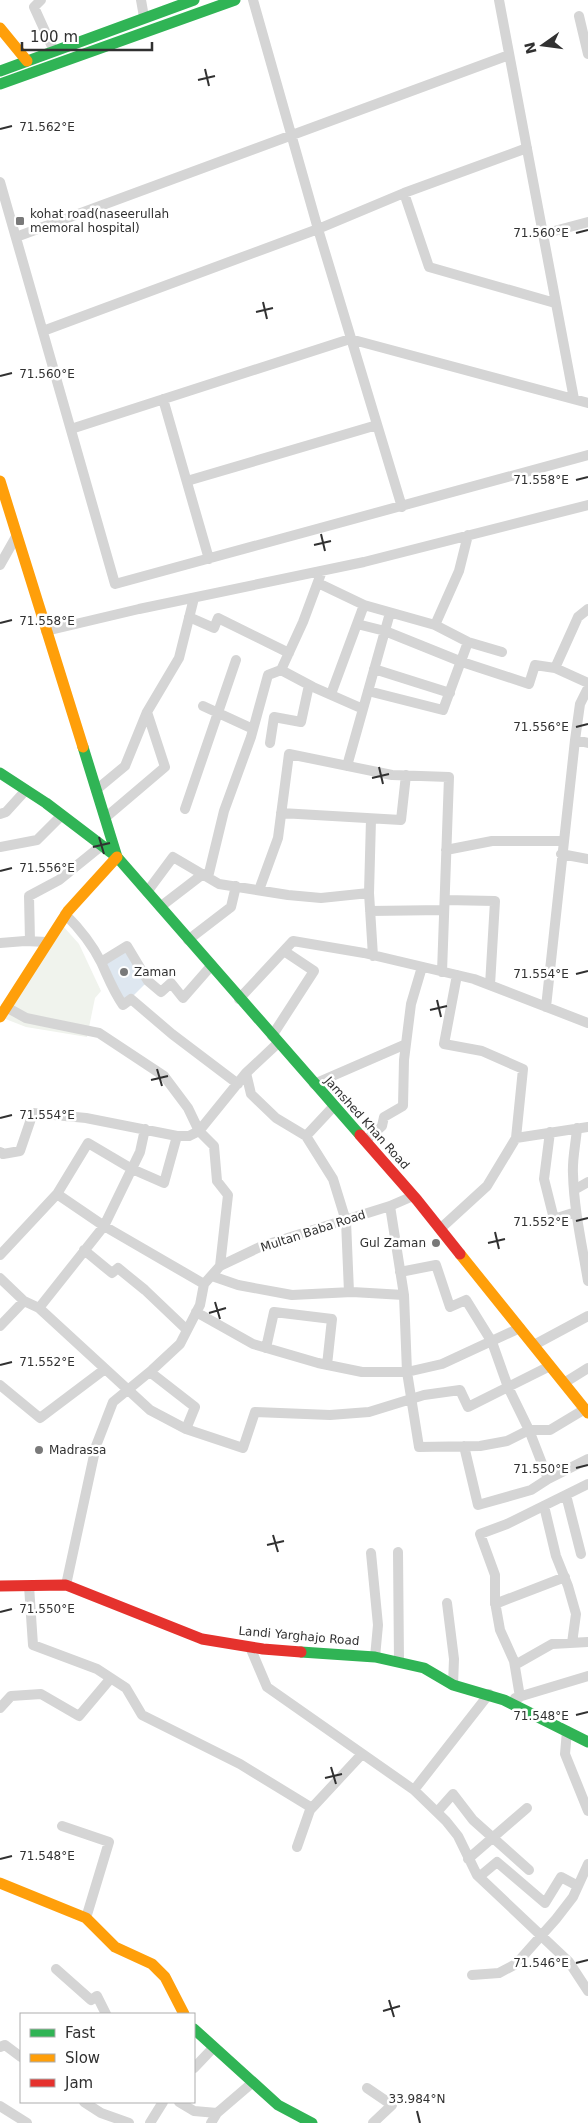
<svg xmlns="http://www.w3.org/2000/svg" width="588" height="2123" font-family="'DejaVu Sans',sans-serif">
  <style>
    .green { fill: #f0f3ed }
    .water { fill: #dee7f0 }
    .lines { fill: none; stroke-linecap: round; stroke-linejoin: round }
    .street { stroke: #d5d5d5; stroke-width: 10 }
    .fast { stroke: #30b455; stroke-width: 11 }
    .slow { stroke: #ff9f0a; stroke-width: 11 }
    .jam { stroke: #e5322d; stroke-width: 11 }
    .ticks { fill: none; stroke: #313131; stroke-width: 2 }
    .poi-dot { fill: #797979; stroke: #fff; stroke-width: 2 }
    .labels { text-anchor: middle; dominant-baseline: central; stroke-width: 5; stroke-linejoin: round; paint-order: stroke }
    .poi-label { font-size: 12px; fill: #313131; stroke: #fff; text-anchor: start }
    .street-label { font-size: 12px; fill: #313131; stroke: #fff }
    .ticks-label { font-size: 12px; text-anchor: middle; fill: #313131; stroke: #fff; stroke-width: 5; stroke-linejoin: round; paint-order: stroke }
  </style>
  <rect width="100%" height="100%" fill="#fff"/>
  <path class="green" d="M62,925l17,19 22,47 -6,7 -8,39 -61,-10 -23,-9z"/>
  <path class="water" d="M127,946l21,35 -26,26 -21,-45z"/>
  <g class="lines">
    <path class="street" d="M41,0l-7,7 20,44
      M141,0l3,17
      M253,0l65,229 84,278
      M499,0l75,399
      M579,16l9,38
      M0,182l115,402 473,-129
      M404,193l25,74 126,36
      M543,234l45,-12
      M16,237l493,-182
      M43,331l275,-102 86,-36 123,-45
      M163,399l46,160
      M71,429l279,-90 238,64
      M187,481l190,-56
      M468,535l-9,36 -24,54 33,17 34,10
      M0,565l17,-30
      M318,583l46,22 71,20
      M588,609l-10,8 -23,51 33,15
      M189,617l25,11 4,-10 71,35
      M357,624l28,7 77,31 67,22 6,-19 20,3
      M46,631l93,-22 225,-47 224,-57
      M374,669l76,24
      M281,670l32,17 50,22
      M368,691l75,19 25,-68
      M331,694l33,-89
      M203,706l50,23
      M575,740l13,3
      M270,743l4,-26 27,5 8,-37
      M347,766l43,-153
      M96,790l29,-24 22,-54 32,-54 15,-60
      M185,809l51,-149
      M281,813l120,7 5,-45
      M0,814l6,-2 20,-22
      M105,818l60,-51 -18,-55
      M371,819l-2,74 4,63
      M0,847l37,-7 25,-25
      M446,850l46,-9h71
      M561,854l27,5
      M208,877l16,-66 27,-74 17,-62 13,-5 22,-48 19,-51
      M259,890l19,-52 11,-84 103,21 57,2 -7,195
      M147,892l26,-35 46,27 69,11 33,3 48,-5
      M445,900l50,1 -5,84
      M160,907l43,-33
      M370,911l74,-1
      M65,914c14,14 27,30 36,48 7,15 12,29 22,43l8,-6 41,35 66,50
      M188,940l43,-33 5,-21
      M30,941l-1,-45 30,-16 42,-34
      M0,943l25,-2 22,1
      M101,962l26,-16 21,35 13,11 10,-9 12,15 28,-32
      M457,975l-13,69 38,7 41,18 -7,69
      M239,999l54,-58 71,12 110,26 114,44
      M6,1007l20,11 73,15 65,43 24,32 11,23 15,15 3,35 11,14 -8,71
      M546,1007l29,-267 5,-36 8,-16
      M272,1036l42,-65 -30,-20
      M278,1043l-32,30 5,21 25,24 30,18 28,-30
      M314,1084l92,-40
      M577,1128c-1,15 -5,31 -4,46 1,36 9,71 15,107
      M550,1132l-6,47 10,40 22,-7
      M306,1136l27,43 13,42 3,71
      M365,1141l17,-15 2,-9 19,-11 1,-46 7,-56 11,-37
      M0,1152l3,2 17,-3 13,-38 53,5 91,18h12l10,-5 47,-58
      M574,1190l14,-8
      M57,1194l47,32 100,58
      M390,1206l14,89 3,77 12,75 61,-1 27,-5 22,-11h21l35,-21
      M440,1229l47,-43 29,-48 72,-11
      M84,1250l28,23 6,-5 27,22 42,40
      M0,1255l57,-61 31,-51 44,26 32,14 13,-47
      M400,1272l36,-7 14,42 16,-7 26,42 16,45 21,43 19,49
      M212,1276l26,9 54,10 60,-3 52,3
      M0,1278l24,23 15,7 111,102 36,19 57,19 12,-36 75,3 39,-3 55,-17 36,-5 8,17 82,-41
      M39,1308l65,-82 36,-74 5,-23
      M196,1312l57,32 65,19 44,9h45l35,-8 78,-36
      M0,1326l24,-25
      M534,1345l54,-29
      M266,1348l8,-36 58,7 -5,46
      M150,1372l45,35 -9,22
      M564,1383l24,-15
      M0,1385l40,33 65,-49
      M464,1446l14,59 53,-15 17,-11 40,-20
      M566,1495l15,59
      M544,1506l12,50 12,30 8,28 -4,29
      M398,1552l1,110
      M371,1553l7,72 -3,32
      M66,1585l30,-139 17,-44 39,-32 28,-26 20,-39 4,-21 16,-18 42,-20 128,-40 23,-10
      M29,1586l4,59 64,24 29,19 16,27 98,49 72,44
      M447,1603l7,56 -1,26
      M495,1604l70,-27
      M250,1647l17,40 147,103 32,31 12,15 19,39 92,87 19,29
      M515,1665l37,-21 36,-2
      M520,1697l-6,-36 -14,-31 -5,-28v-27l-15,-41 27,-10 81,-40
      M515,1698l73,-22
      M0,1708l11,-12 30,-2 38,22 32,-38
      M567,1731l-2,23 23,57
      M414,1790l75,-96
      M437,1812l16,-18 20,26 56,50
      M62,1826l47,16 -23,76
      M297,1847l13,-37 52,-56
      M468,1859l59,-51
      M479,1877l18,-15 48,41 16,-26 17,9
      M56,1969l35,31 6,-4 9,18
      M472,1975l27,-2 17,-9 40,-45 17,-22 15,-33
      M0,2047l5,-2 16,12
      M194,2068l19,-20
      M367,2088l25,17 -19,18
      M84,2102l17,11 28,10
      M179,2102l15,9 23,2
      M0,2106l27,17
      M150,2123l13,-21
      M211,2123l6,-10 35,-30"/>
    <path class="fast" d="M0,71l194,-71
      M0,84l235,-84
      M83,747l34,110
      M0,773l46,30 71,54 243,278
      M301,1652l74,5 49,11 29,17 51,15 84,42
      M194,2029l84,76 34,18"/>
    <path class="slow" d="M0,28l27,33
      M0,481l83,266
      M0,1017l68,-106 49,-54
      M460,1254l128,159
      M0,1883l86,35 29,29 37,17 13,13 19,37"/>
    <path class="jam" d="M360,1135l57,65 43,54
      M0,1586l66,-1 136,54 61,10 38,3"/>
  </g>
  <path class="ticks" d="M205,69l4,17M198,80l17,-4M0,129l12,-3M576,233l12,-3M263,302l4,17M256,312l17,-4M0,376l12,-3M576,480l12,-3M321,534l4,17M314,545l17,-4M0,623l12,-3M576,727l12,-3M379,767l4,17M372,778l17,-4M99,837l5,17M93,847l17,-4M0,871l12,-3M576,974l12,-3M437,1000l4,17M430,1010l17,-4M157,1069l5,17M151,1080l17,-4M0,1118l12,-3M576,1221l12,-3M495,1232l4,17M488,1243l17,-4M215,1302l5,17M209,1313l17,-5M0,1365l12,-3M576,1468l12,-3M273,1535l5,17M267,1545l17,-4M0,1612l12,-3M576,1715l12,-3M331,1767l5,17M325,1778l17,-4M0,1859l12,-3M576,1963l12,-3M389,2000l5,17M383,2011l17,-5M417,2111l3,12"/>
  <g class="poi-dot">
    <rect x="15" y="216" width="10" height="10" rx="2.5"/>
    <circle cx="124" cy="972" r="5"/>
    <circle cx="436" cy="1243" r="5"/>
    <circle cx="39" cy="1450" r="5"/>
  </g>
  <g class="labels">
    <g class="poi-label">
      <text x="30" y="214">kohat road(naseerullah<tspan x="30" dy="14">memoral hospital)</tspan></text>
      <text x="134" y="972">Zaman</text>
      <text x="426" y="1243" text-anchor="end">Gul Zaman</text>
      <text x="49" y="1450">Madrassa</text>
    </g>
    <g class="street-label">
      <text transform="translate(367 1123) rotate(48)">Jamshed Khan Road</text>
      <text transform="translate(313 1231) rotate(-18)">Multan Baba Road</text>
      <text transform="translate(299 1636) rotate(5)">Landi Yarghajo Road</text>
    </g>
  </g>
  <g class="ticks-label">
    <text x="47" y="131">71.562°E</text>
    <text x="541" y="237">71.560°E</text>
    <text x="47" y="378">71.560°E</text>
    <text x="541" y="484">71.558°E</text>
    <text x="47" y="625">71.558°E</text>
    <text x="541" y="731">71.556°E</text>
    <text x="47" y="872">71.556°E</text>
    <text x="541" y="978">71.554°E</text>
    <text x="47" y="1119">71.554°E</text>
    <text x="541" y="1226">71.552°E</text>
    <text x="47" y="1366">71.552°E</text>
    <text x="541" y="1473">71.550°E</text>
    <text x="47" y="1613">71.550°E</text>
    <text x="541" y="1720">71.548°E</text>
    <text x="47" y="1860">71.548°E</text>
    <text x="541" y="1967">71.546°E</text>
    <text x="417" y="2103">33.984°N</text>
  </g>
  <rect x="20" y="2013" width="175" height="90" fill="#ffffff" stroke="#adadad"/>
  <rect x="30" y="2029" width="25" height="8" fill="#30b455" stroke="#adadad"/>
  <text x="65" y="2038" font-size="15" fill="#313131">Fast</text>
  <rect x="30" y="2054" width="25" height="8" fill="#ff9f0a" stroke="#adadad"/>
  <text x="65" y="2063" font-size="15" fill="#313131">Slow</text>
  <rect x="30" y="2079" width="25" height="8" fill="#e5322d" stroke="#adadad"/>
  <text x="65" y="2088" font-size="15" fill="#313131">Jam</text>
  <g transform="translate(543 45) rotate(256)" stroke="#ffffff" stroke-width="4" paint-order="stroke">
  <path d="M0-4L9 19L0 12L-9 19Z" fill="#313131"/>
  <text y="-8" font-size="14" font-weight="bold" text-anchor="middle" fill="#313131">N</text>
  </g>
  <path d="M22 42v8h130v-8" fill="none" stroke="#313131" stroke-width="2.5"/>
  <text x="30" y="42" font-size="15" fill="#313131" stroke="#ffffff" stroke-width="4" paint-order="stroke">100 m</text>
</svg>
